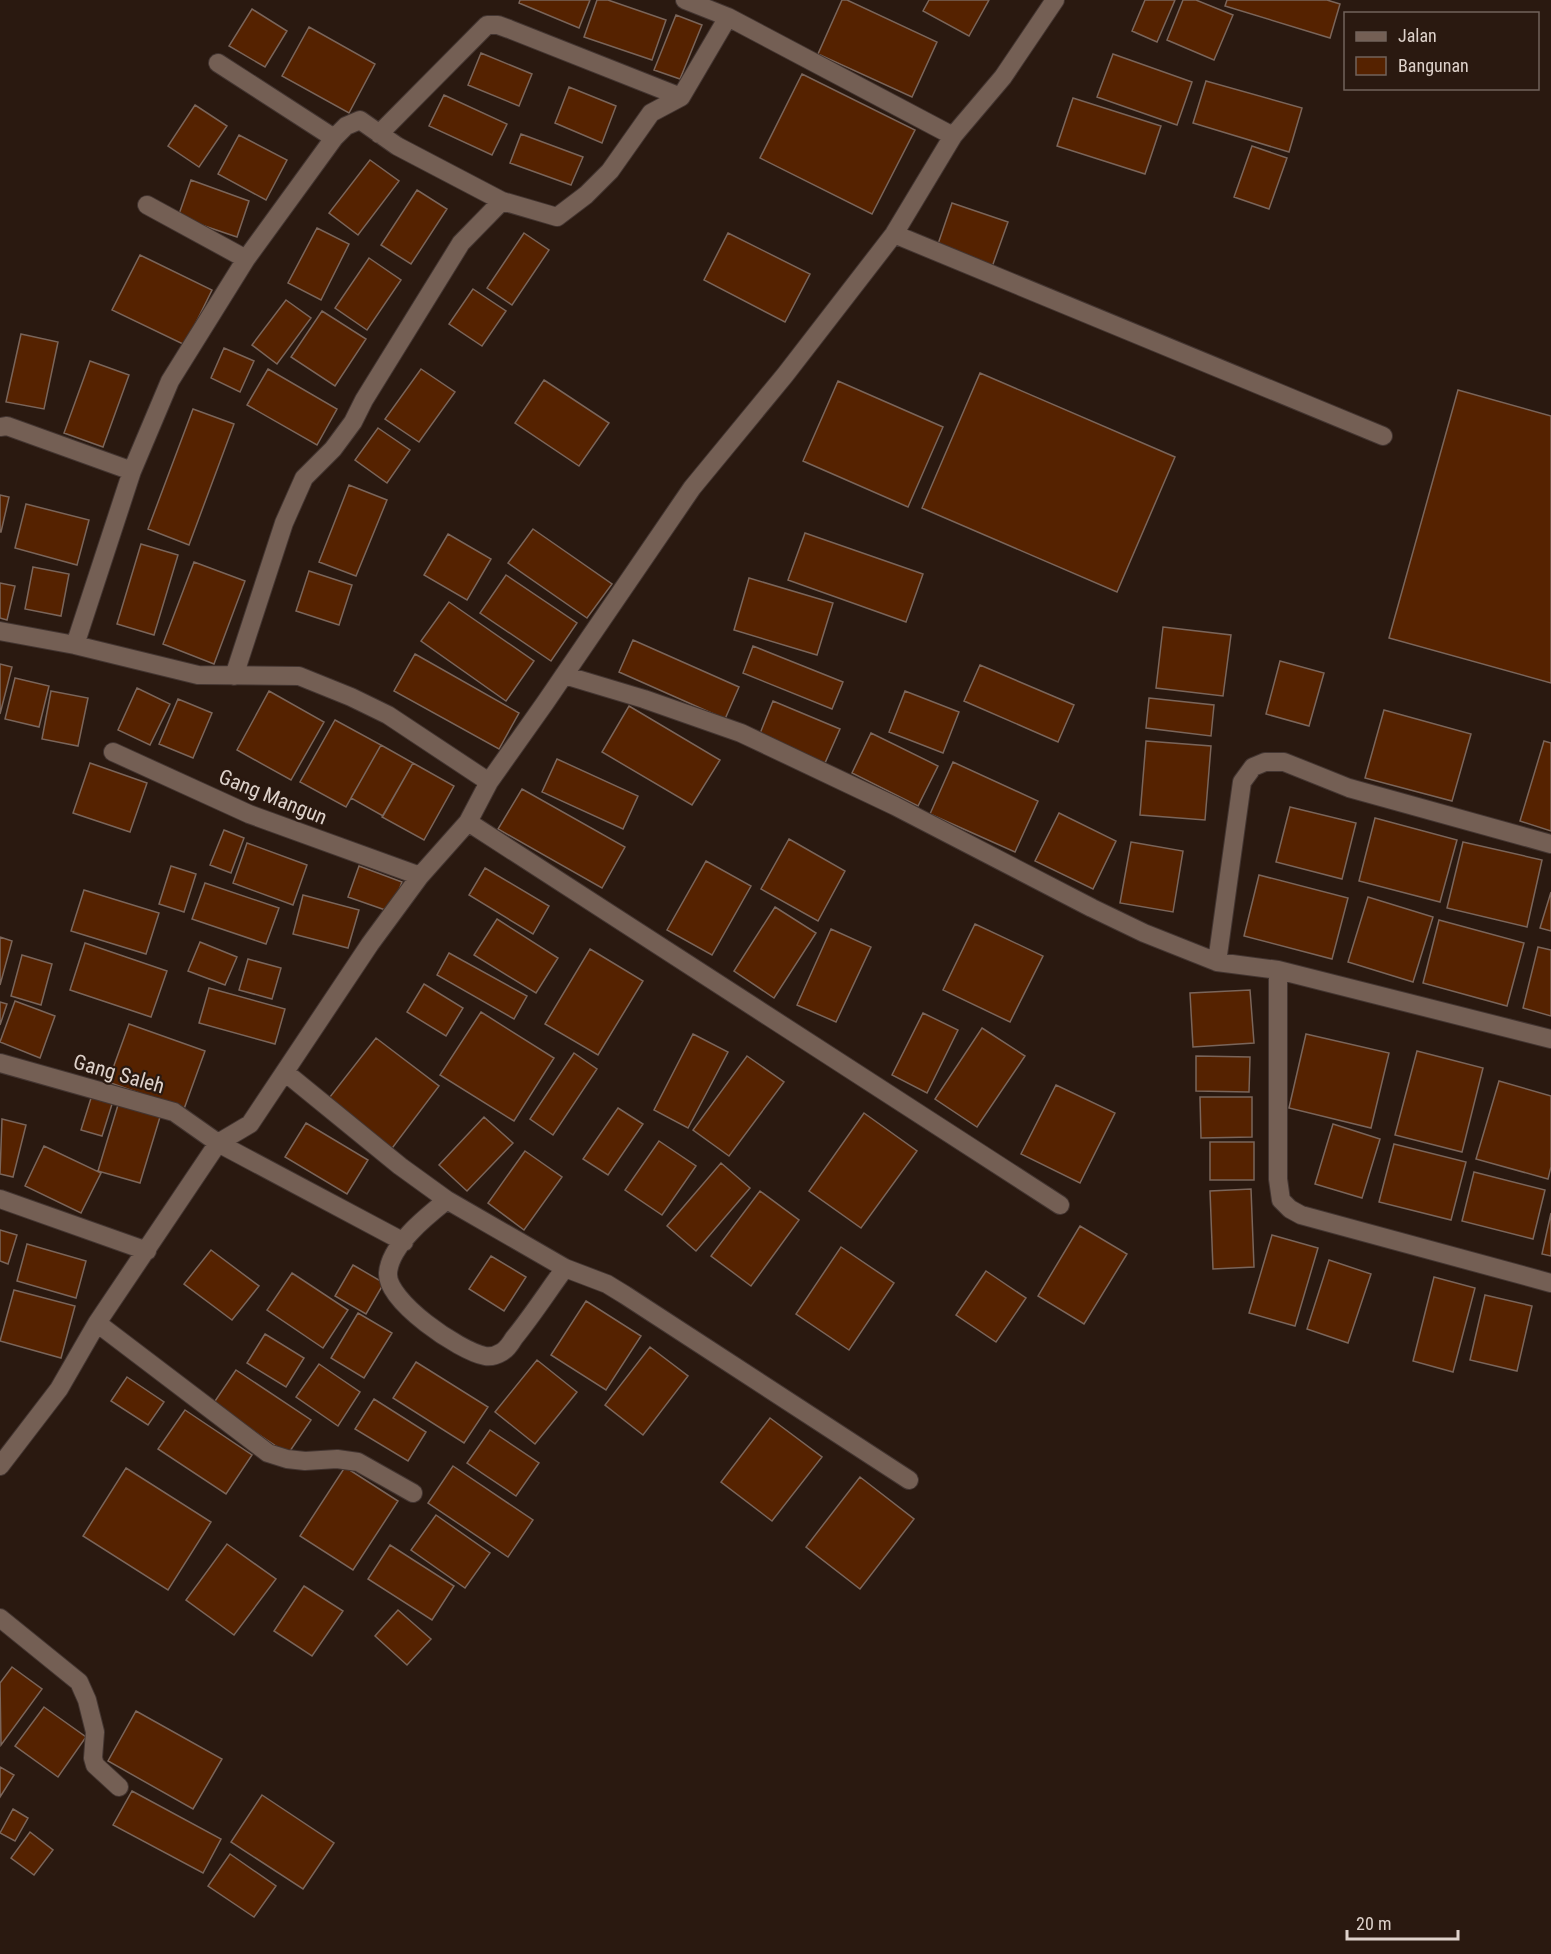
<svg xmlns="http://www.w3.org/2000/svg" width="1551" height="1954" font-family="'Roboto Condensed',sans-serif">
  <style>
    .building { fill: #520; stroke: #7a655a; stroke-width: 1.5 }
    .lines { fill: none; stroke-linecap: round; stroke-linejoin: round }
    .minor-casing { stroke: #433531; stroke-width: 20 }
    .minor { stroke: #745f54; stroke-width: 18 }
    .labels { text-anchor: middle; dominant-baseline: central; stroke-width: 4.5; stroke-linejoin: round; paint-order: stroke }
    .street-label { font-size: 21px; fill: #ded2cb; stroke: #2a1910 }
  </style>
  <rect width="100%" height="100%" fill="#2a1910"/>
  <path class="building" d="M520,0h70l-11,28 -60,-25z
    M597,0h11l58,20 -14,40 -68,-23z
    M842,0h5l90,42 -25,55 -94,-43z
    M929,0h60l-20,36 -46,-25z
    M1145,0h30l-18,42 -25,-11z
    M1183,0h13l37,15 -19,45 -47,-20z
    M1227,0h100l13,4 -10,34 -105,-32z
    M252,9l35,22 -22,36 -36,-21z
    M676,15l26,10 -22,54 -26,-9z
    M309,27l66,37 -26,49 -67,-37z
    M481,53l51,21 -13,32 -51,-21z
    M1113,54l79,28 -15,43 -80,-28z
    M802,74l113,56 -43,84 -112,-56z
    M1206,81l96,27 -13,44 -96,-29z
    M569,87l47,19 -14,37 -47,-20z
    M444,95l63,29 -15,31 -63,-29z
    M1073,98l88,28 -16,48 -88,-28z
    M195,105l32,21 -28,41 -31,-21z
    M521,134l62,23 -12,28 -61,-22z
    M239,135l48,25 -21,40 -48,-26z
    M1252,146l35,12 -18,51 -35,-12z
    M370,160l29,21 -41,54 -29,-22z
    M191,180l58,21 -12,36 -59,-20z
    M417,190l30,19 -36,55 -30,-19z
    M952,203l56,19 -16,45 -55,-20z
    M317,228l32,16 -28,56 -33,-17z
    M524,233l25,17 -37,55 -25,-17z
    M728,233l82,41 -25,48 -81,-42z
    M140,255l72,35 -27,55 -73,-35z
    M369,258l32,22 -34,50 -32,-22z
    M473,289l33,22 -24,35 -33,-22z
    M286,300l25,18 -34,46 -25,-19z
    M322,311l44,28 -31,47 -44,-29z
    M21,334l37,8 -14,67 -38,-7z
    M224,348l30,13 -14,31 -29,-14z
    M90,361l39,14 -26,72 -39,-14z
    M268,369l69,40 -20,36 -70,-40z
    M421,369l34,23 -36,50 -34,-23z
    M980,373l195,84 -58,135 -195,-84z
    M544,380l65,43 -30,43 -64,-43z
    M838,381l105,46 -35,80 -105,-46z
    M1458,390l93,26v267l-162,-45z
    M193,409l41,15 -45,121 -41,-16z
    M378,428l32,22 -23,33 -32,-23z
    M349,485l38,15 -31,76 -37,-14z
    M0,495l9,2 -8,35h-1z
    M26,504l63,16 -12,45 -62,-17z
    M533,529l79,55 -25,34 -79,-55z
    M805,533l118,41 -17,48 -118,-42z
    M448,534l43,25 -24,41 -43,-25z
    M141,544l37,11 -24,80 -37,-11z
    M194,562l51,19 -31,83 -51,-20z
    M33,567l36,7 -8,42 -36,-7z
    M309,571l43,14 -13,40 -43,-14z
    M506,575l71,48 -26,38 -71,-48z
    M749,578l84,25 -16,52 -83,-25z
    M0,583l15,3 -8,34 -7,-2z
    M449,602l85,59 -28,40 -85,-60z
    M1163,627l68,8 -8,61 -67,-8z
    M633,640l106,47 -14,32 -106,-47z
    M753,646l90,36 -11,27 -89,-36z
    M415,654l104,59 -20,36 -105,-58z
    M1280,661l44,12 -15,53 -43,-12z
    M0,664l12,3 -12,47z
    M980,665l94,40 -16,37 -94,-41z
    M15,678l34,8 -10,41 -34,-8z
    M137,688l33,16 -20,41 -32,-15z
    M51,691l37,7 -10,48 -36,-7z
    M269,691l55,31 -33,58 -54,-30z
    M905,691l54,21 -16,41 -54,-21z
    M1149,698l65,7 -3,31 -65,-8z
    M178,699l34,14 -19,45 -34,-14z
    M773,701l67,28 -15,34 -66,-27z
    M629,706l91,54 -28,45 -90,-53z
    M1384,710l87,24 -19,67 -87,-23z
    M335,720l46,25 -35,62 -46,-25z
    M871,733l67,33 -20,40 -66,-33z
    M1146,741l65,5 -6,74 -65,-5z
    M1544,741l7,2v88l-31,-10z
    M381,745l32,18 -30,53 -32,-18z
    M557,759l81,37 -15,33 -81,-37z
    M953,762l85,39 -23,51 -85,-38z
    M90,763l57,20 -17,49 -57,-19z
    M413,763l41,23 -30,54 -42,-23z
    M522,789l103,58 -23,41 -104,-59z
    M1290,807l66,16 -14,56 -66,-17z
    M1059,813l57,28 -23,48 -58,-28z
    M1375,818l82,22 -17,62 -81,-21z
    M224,830l20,8 -13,35 -21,-8z
    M789,839l56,32 -27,50 -57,-32z
    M1131,842l52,9 -10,61 -53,-9z
    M1463,842l79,18 -15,67 -80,-19z
    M247,843l60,22 -14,40 -60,-22z
    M706,861l45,25 -39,69 -45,-25z
    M171,866l25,8 -12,38 -25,-8z
    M359,866l43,16 -11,30 -43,-15z
    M485,868l64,38 -16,28 -64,-39z
    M1259,875l89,23 -16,61 -88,-23z
    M205,883l74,25 -13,36 -74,-25z
    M84,890l75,23 -13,41 -75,-23z
    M1551,892v39l-11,-3z
    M303,895l56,15 -11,38 -55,-14z
    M1368,897l65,20 -20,65 -65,-20z
    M775,907l41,26 -42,65 -40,-27z
    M497,919l61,39 -22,35 -62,-38z
    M1439,920l85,23 -17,63 -84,-23z
    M975,924l68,32 -33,66 -67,-32z
    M831,929l40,18 -35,75 -39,-17z
    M0,937l12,4 -12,44z
    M200,942l37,15 -12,28 -37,-14z
    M85,943l82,28 -16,46 -81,-27z
    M1538,947l13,3v66l-28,-8z
    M590,949l53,32 -45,74 -53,-31z
    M449,953l78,43 -13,23 -77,-44z
    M22,955l30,9 -11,41 -30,-9z
    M248,959l33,9 -9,31 -33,-9z
    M424,984l39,24 -17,28 -39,-24z
    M209,988l76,21 -10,35 -76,-21z
    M1250,990l4,53 -61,4 -3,-54z
    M15,1001l40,15 -15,42 -40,-16z
    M0,1002l7,2 -7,21z
    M481,1012l73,46 -40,63 -74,-46z
    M923,1013l35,17 -31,63 -35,-18z
    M129,1024l76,27 -21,58 -76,-27z
    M982,1028l43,28 -48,71 -42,-28z
    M693,1034l35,18 -40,76 -34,-18z
    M1306,1034l83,19 -18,75 -82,-20z
    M376,1038l63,48 -49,65 -64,-49z
    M1417,1051l66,17 -21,84 -67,-17z
    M574,1053l23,16 -44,66 -23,-16z
    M747,1056l37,26 -55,74 -36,-26z
    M1196,1056l54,1 -1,35 -53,-1z
    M1499,1081l52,15v71l-3,12 -72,-20z
    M1056,1085l59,28 -35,70 -59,-29z
    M92,1095l21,6 -11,35 -21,-6z
    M1200,1097h52v40l-51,1z
    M118,1105l42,12 -20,66 -42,-12z
    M618,1108l25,16 -35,51 -25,-16z
    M864,1113l53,38 -56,77 -52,-37z
    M484,1117l29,26 -46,48 -28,-26z
    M2,1119l24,6 -13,52 -13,-3z
    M306,1123l62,37 -21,34 -62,-37z
    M1333,1124l47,15 -18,59 -47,-14z
    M659,1141l37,25 -34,49 -37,-25z
    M1210,1142h44v38h-44z
    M1394,1144l72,18 -15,58 -72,-18z
    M44,1146l57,27 -20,40 -56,-27z
    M525,1151l37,26 -38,53 -36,-27z
    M721,1163l29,25 -54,63 -29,-25z
    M1474,1172l71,18 -12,49 -71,-18z
    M1251,1189l3,78 -41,2 -3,-78z
    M760,1191l39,29 -48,66 -40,-30z
    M1551,1213v43l-9,-2z
    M1080,1226l47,28 -43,70 -46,-28z
    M0,1230l17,5 -9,29 -8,-3z
    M1272,1235l46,13 -23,78 -46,-13z
    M27,1244l59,17 -10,37 -59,-17z
    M841,1247l53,36 -45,67 -53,-36z
    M211,1250l48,36 -27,34 -48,-36z
    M491,1256l35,21 -22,34 -35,-22z
    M1329,1260l42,14 -23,69 -41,-14z
    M353,1265l31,18 -18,31 -31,-18z
    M986,1271l40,27 -30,44 -40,-27z
    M292,1273l56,37 -25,38 -56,-38z
    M1434,1277l41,11 -22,84 -40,-11z
    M14,1290l61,16 -14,52 -61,-17z
    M1485,1295l47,11 -15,65 -47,-11z
    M586,1301l55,35 -35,54 -55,-35z
    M358,1313l34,20 -28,45 -33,-20z
    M265,1334l39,24 -18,29 -39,-24z
    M650,1347l38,29 -45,59 -38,-30z
    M537,1360l40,32 -42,52 -40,-32z
    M416,1362l72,45 -24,36 -71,-45z
    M319,1364l41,28 -22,34 -42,-29z
    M236,1370l75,50 -23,34 -75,-50z
    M127,1377l37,25 -16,23 -37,-24z
    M374,1399l52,33 -18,29 -53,-32z
    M185,1410l67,45 -26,39 -68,-45z
    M770,1418l52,39 -50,64 -51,-39z
    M490,1430l49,33 -23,33 -49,-33z
    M453,1466l80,54 -25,37 -80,-54z
    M345,1467l53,34 -45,69 -53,-34z
    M126,1468l85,54 -43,68 -85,-54z
    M860,1477l54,42 -54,70 -54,-42z
    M436,1515l54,38 -25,35 -54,-38z
    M227,1544l49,35 -42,56 -48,-35z
    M390,1545l64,41 -22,34 -64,-41z
    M304,1586l39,25 -31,45 -38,-25z
    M398,1610l33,29 -24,26 -32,-29z
    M12,1667l30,22 -41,56 -1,-62z
    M44,1707l42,30 -28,40 -43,-31z
    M136,1711l86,48 -29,50 -85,-48z
    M0,1767l14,8 -14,22z
    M132,1791l89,48 -18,34 -90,-48z
    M262,1795l72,48 -31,46 -72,-47z
    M13,1809l15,9 -13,23 -15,-8z
    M30,1832l23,18 -19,25 -23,-17z
    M230,1854l46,32 -22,31 -46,-31z"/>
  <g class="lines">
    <defs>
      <path id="minor" d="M685,0l43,17
        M218,63l116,75
        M379,134l108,-109h11l11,4 172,68
        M147,205l99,54
        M894,234l489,202
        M0,427l7,-1 125,45
        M0,631l75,14 123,30 101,1 52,21 37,18 101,67
        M75,645l57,-174 38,-90 76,-122 88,-121 12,-12 14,-6 37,26 105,55
        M564,675l80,24 97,34 154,73 197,102 52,25 73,29 61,8 273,69
        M234,676l50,-153 20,-45 29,-29 20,-27 11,-22 97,-157 41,-42 55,16 29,-22 24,-24 41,-58 30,-16 47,-80 225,119
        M113,752l136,62 171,62
        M468,822l592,383
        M1217,962l25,-180 11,-15 12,-5h19l65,26 202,56
        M1278,970v209l3,21 9,9 11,6 250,68
        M0,1063l174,49 44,31 186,99
        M286,1073l114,93 47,34 118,68 42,16 18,11 284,185
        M0,1199l147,52
        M447,1200c-20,16 -57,45 -59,73 -2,28 71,78 97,83 5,1 12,-1 17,-4 5,-3 9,-9 12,-14 18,-22 34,-47 51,-70
        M97,1323l171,130 19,6 18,2 32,-2 21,3 55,31
        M0,1466l59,-77 38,-66 121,-180 32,-19 120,-180 50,-68 48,-54 21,-40 56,-79 147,-215 93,-113 109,-141 59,-98 50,-59 52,-77
        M0,1618l79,64 8,18 8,32 -2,26 2,7 24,22"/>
    </defs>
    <use href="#minor" class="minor-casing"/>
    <use href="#minor" class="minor"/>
  </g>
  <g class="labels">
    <g class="street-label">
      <text transform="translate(273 797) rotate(22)">Gang Mangun</text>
      <text transform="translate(119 1074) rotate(16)">Gang Saleh</text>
    </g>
  </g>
  <rect x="1344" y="12" width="195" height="78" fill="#2a1910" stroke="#72635b" stroke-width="1.5"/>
  <rect x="1356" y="32" width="30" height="9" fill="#745f54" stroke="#72635b" stroke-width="1.5"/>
  <text x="1398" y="42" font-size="18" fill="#ded2cb">Jalan</text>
  <rect x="1356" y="57" width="30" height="18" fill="#552200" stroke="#72635b" stroke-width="1.5"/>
  <text x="1398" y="72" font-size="18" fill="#ded2cb">Bangunan</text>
  <path d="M1347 1930v9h111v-9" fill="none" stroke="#ded2cb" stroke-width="3"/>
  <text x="1356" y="1930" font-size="18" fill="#ded2cb" stroke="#2a1910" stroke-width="4.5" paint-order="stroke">20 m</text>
</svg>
